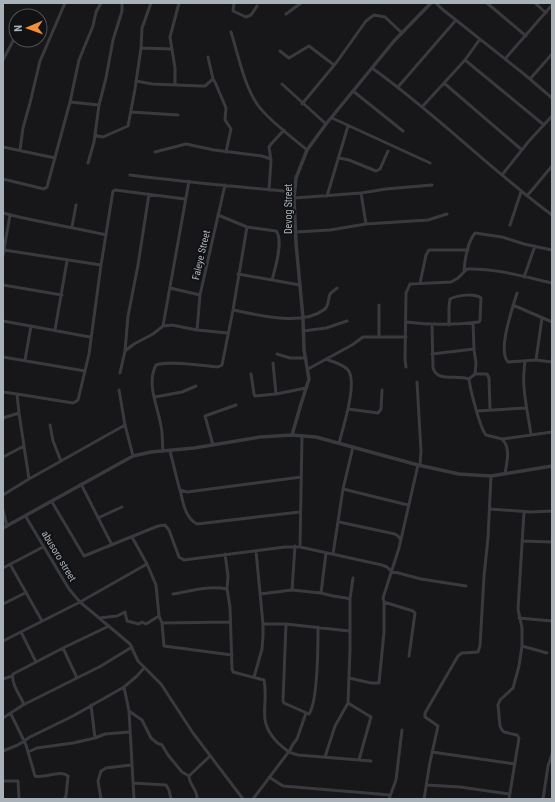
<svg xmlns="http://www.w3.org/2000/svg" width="555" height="802" font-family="'Roboto Condensed',sans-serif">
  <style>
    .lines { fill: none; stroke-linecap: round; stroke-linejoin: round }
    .minor { stroke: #383a3e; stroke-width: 3 }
    .tertiary { stroke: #383a3e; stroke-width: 3.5 }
    .labels { text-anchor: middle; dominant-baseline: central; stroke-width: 4; stroke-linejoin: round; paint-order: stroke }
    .street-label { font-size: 10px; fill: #a9b1b9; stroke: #121214 }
  </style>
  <rect width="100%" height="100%" fill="#171719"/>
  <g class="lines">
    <path class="minor" d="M234,3l-1,8 13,6 5,-2 6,-9
      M436,3l6,6 82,65 28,24
      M487,3l39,33
      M535,3l11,10
      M286,14l15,-11
      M231,32c7,22 13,53 26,72 10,15 36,34 50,46
      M141,48l31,1
      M280,51l9,7 20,-12 25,19
      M208,57l5,22 2,3 11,26 -1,12 6,9 -5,23
      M505,59l47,-54
      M3,60l11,-21
      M465,60l79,65
      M372,68c63,45 118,101 180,147
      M530,79l22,-25
      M136,81l16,3 48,2h5l8,-7
      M444,83l78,67
      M175,84v-16l-5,-31 9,-34
      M282,84l44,40
      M398,87l58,-67
      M353,91l50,40
      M70,102l29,3
      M302,104l34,-41 30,-42 8,-6 11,2 17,16
      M422,107l43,-47 15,-21
      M131,112l47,3
      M332,118l98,45
      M95,133l2,3 6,1 25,-11 7,-37 6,-41 1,-20 9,-25
      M3,147l52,11
      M20,150l3,-22 7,-25 10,-42 25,-58
      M155,152l31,-8 28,6 48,6 9,3
      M339,158l10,2 27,11 4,-2 8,-18
      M88,163l6,-21 5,-37 7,-27 7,-38 9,-29v-8
      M130,175c54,7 109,12 164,17
      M502,175l27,-34 23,-25
      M3,179l41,10 3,-2 23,-85 9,-42 14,-34 3,-14 5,-9
      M269,190l2,-29 -2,-14 3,-4 12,-13
      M361,193l5,31 62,-4 19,-6
      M327,196l21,-70
      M527,196l25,-30
      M294,198l67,-5 25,-4 46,-4
      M3,213c34,9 69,14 103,22
      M218,215l29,12 29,4c8,9 -1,38 -4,49
      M510,225l11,-33
      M72,227l4,-22
      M296,232l34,-2 36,-6
      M4,250l97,15
      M3,255l7,-40
      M464,271c1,-13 3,-28 11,-38l27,4 22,7 28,6
      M238,274l62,11
      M524,277l11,-31
      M420,283l6,-28 3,-5h39
      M3,285l59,10
      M170,288l30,7
      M517,293c-4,14 -20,58 -9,69l28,-2 16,2
      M513,305l39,17
      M233,310c26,5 69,17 92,-1 4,-4 3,-10 5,-15 2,-2 5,-4 7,-6
      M3,321l87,16
      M406,322c25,3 48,3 73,0l1,-2 1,-22c-7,-5 -23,-3 -31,1l-1,8v18
      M473,323l1,26 2,14 -1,11
      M432,325l1,43c5,15 23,6 36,11l6,-5h12l2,4 1,32
      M163,326l26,-145
      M55,330l12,-69
      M197,330l3,-35 25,-110
      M303,331l23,-3 21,-7
      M379,337v-32
      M125,351l3,-35 10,-51 11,-71
      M277,354l13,4h16
      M432,354l42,-5
      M3,357l82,14
      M326,359c7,3 17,5 22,11 10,12 -5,58 -9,73
      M25,360l6,-34
      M536,360l6,-42
      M525,361c-1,9 -2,18 -1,26 1,17 5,32 7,48
      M273,363l3,31
      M406,367l-1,-7 1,-67 4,-9 41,-2 7,-4 9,-9c28,-1 58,8 85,14
      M308,369l44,-24 11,-8h43
      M120,373l5,-22 9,-7 19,-10 10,-8 9,-1 25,5 31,3
      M251,374l3,20 1,2 21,-2 30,-6
      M469,379c1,10 11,49 17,56l16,4 50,-7
      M417,382l4,69 -1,14
      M119,390l6,35 8,31
      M3,392l14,2
      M155,397l27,-5 14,-6
      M348,409l30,4 3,-4 1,-19
      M477,411l49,-3
      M3,418l16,-5
      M50,425l3,16 8,20
      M502,439c9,9 5,23 3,34
      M213,445l-8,-29 31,-11
      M163,451c-1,-8 0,-17 -2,-25 -3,-19 -15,-42 -5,-61 13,-5 47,1 62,2l4,-2 11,-55 14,-83
      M170,451l9,36 1,3 7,2 114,-15
      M3,457l21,-11
      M29,479l-10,-66 -2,-19 56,9 2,-1 3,-2 11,-46 12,-89 12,-74 2,-1 70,9
      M81,484l31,61
      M343,489l65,16
      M180,490c3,12 5,28 17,34l103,-12
      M3,495l26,-16 96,-54
      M52,502l32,54 74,-30 7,-1 4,5 10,27 5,3 101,-13h15l82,18 5,2 4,4 30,8 45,7
      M490,509l41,3 21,-1
      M3,510l4,16
      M26,517l43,72 11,13 50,42 8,17 23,23 32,49 50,66
      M98,518l24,-11
      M339,522l56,12 3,2 3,4
      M132,537l15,27 9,21 3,31 3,7 2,23 68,9
      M522,541l30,1
      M300,547l2,-111
      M225,554l3,22 -1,13 3,18 2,62 1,3 31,8c5,26 -8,40 13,62 9,8 10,10 21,13l73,6
      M333,554l10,-65 10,-42
      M10,564l32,57
      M3,568l40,-21
      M292,590l3,-44
      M321,593l5,-40
      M173,594c17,-3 37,-9 54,-5
      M260,594l32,-4 29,3 12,3 13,2 4,1
      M384,602l29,9 2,2 -6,43
      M3,604l22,-11
      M99,618l18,-2 8,-4 2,9 12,3 3,-2 4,2 13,-8
      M519,618l33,3
      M162,623l68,-1
      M263,624h23l63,7
      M286,624l-3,77 1,2 25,11c9,-13 9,-69 9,-87
      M21,632l15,30
      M3,641l77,-39 67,-38
      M522,646l25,7
      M63,648l14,30
      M254,677l8,-28 1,-13v-12l-7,-73
      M349,678l22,5h8l5,-51v-30l-1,-4 16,-50 19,-83
      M3,679l9,-3
      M124,687l5,24 5,88
      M348,703l23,14 -12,43
      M23,705l78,-39 31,-19
      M91,705l4,33
      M129,711l13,9 9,18 6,5 5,2 6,10 14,17 7,4
      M11,714l15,31 9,31c10,3 25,-7 33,0l-2,20 -2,3
      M3,718l20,-13v-3c-4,-8 -12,-19 -10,-28l50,-26 46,-22
      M3,751l15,-6 12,-8 43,-21 51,-29 13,-11 7,-8
      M28,752l9,-4 36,-5 22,-5 10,-4 24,-2
      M432,752l83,12
      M325,757l10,-31 13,-23 2,-53v-51l3,-21
      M189,776l21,-20
      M189,776c0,9 9,14 8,23
      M269,777l14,9 107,9
      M3,781h15l1,18
      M133,783l33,2 3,5 2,9
      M427,785l33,2 49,7
      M101,799l-3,-18 3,-10 5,-3 25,-3
      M253,799l37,-49 3,-6 4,-5 9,-26
      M389,799l7,-19 6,-50
      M424,799l6,-37 8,-36 -13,-9v-4l33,-57 4,-3 16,-1 2,-6 4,-70 4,-38 3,-62
      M509,799l10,-61 -2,-3 -13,-3 -2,-2 -2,-4 -2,-21 2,-5 13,-12 6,-22 3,-20v-18l-4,-19 6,-97
      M543,799l5,-33 4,-12"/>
    <path class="tertiary" d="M292,435l9,-31 8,-25 -5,-29 -1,-32 -7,-75 -2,-45 2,-20 11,-28 19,-26 68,-83 37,-38
      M3,528l130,-72 18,-4 43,-4 66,-11 32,-2 24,2 102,28 41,9 32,2 61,-10"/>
  </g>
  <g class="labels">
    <g class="street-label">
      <text transform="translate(288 209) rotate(-90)">Devog Street</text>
      <text transform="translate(201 255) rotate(-77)">Faleye Street</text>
      <text transform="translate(59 556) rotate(59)">abusoro street</text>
    </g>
  </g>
  <rect width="555" height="802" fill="none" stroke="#a9b1b9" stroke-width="8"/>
  <g transform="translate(28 28) rotate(268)"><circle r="19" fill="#121214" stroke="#4e5256"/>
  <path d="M0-3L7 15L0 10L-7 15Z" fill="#f49134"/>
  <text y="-6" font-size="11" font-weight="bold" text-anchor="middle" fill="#a9b1b9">N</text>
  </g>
</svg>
